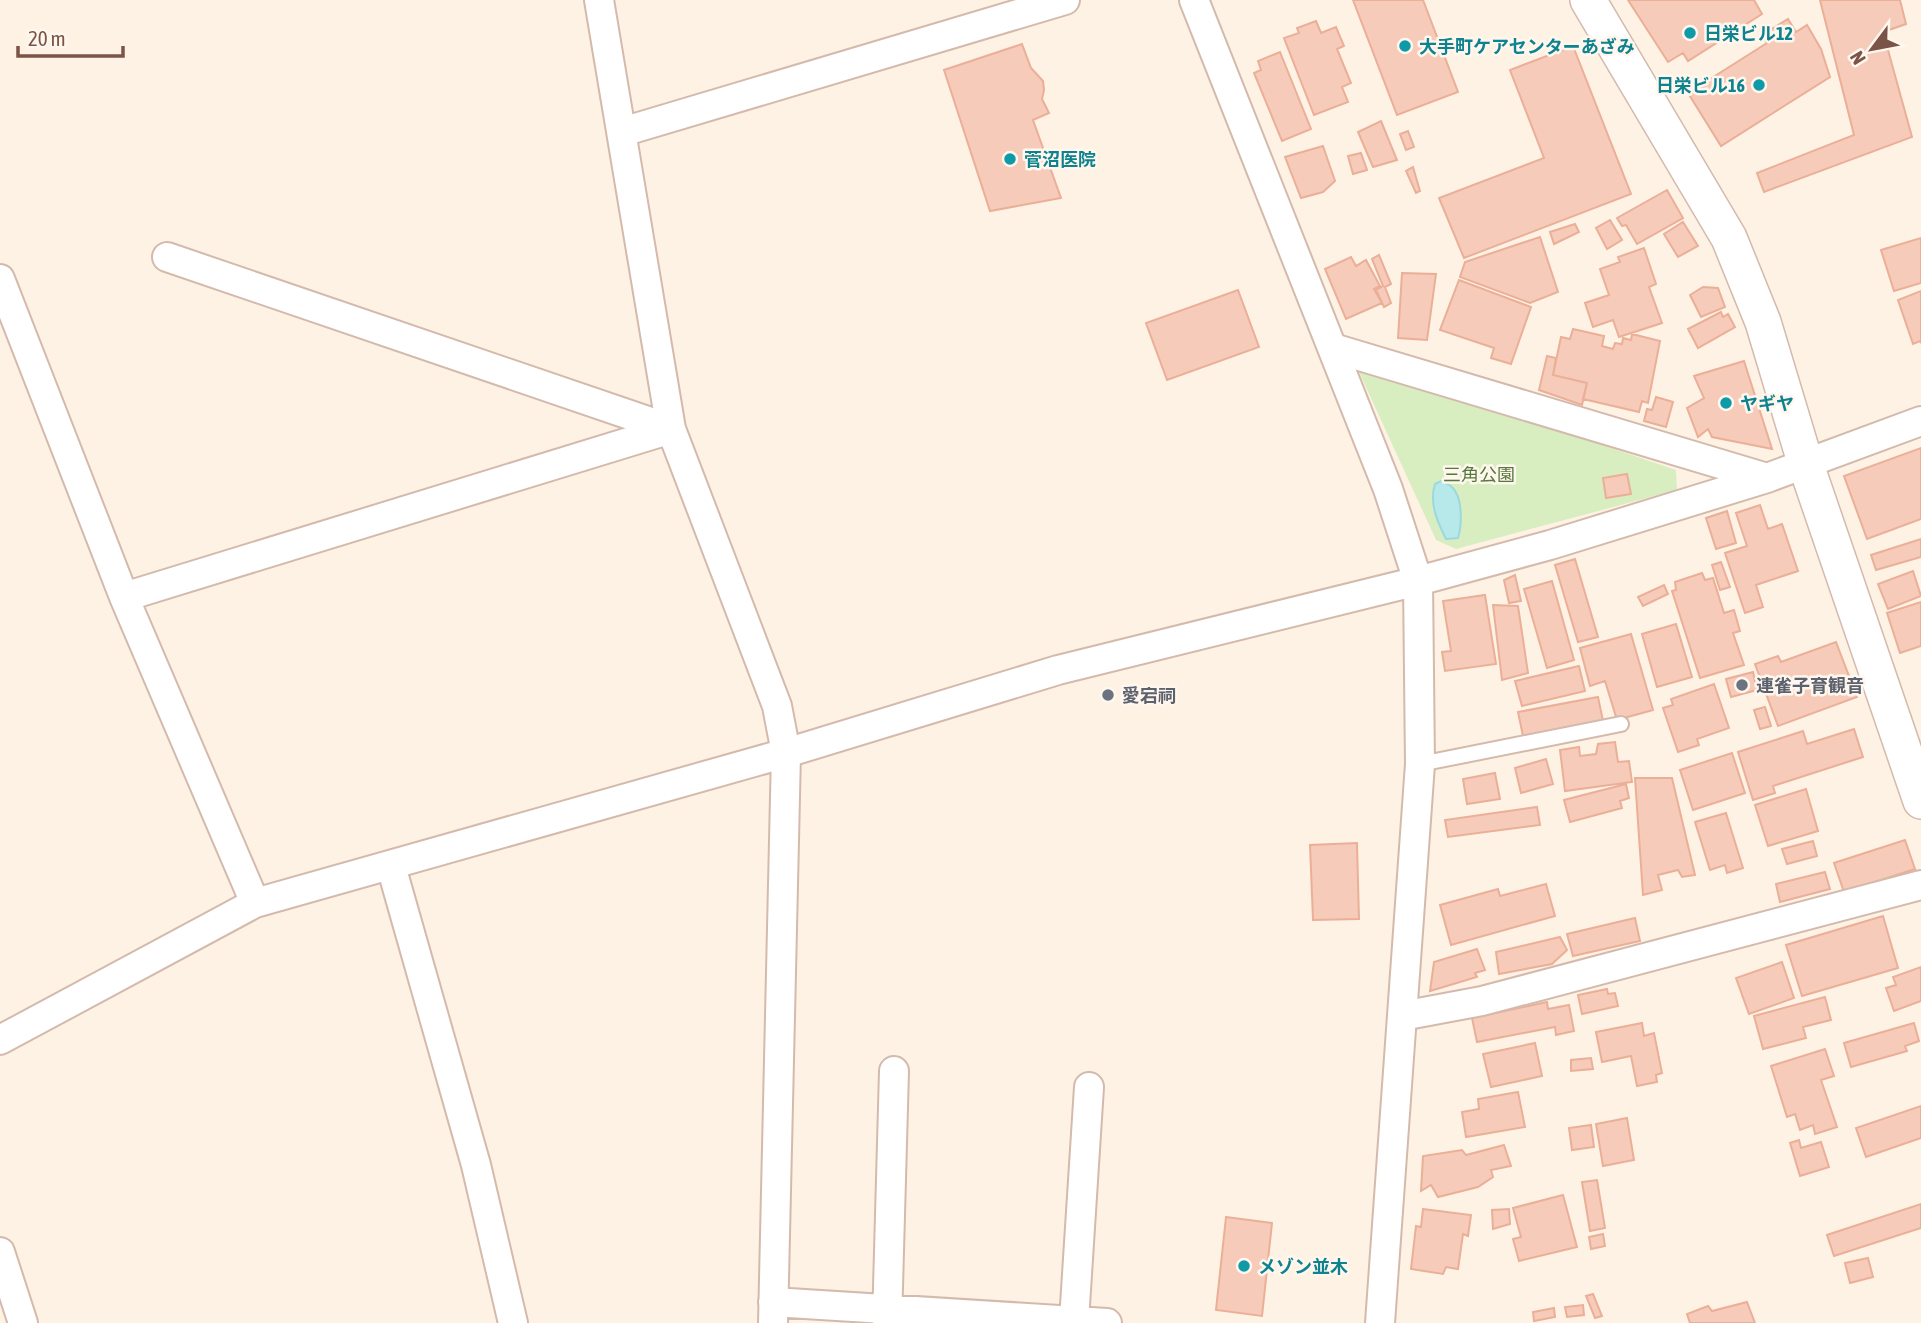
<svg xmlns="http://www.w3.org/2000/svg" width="1921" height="1323" font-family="'Asap Condensed','Noto Sans JP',sans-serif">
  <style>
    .green { fill: #d8eec1 }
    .water { fill: #b7e8ea; stroke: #9cd9dd; stroke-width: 2 }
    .building { fill: #f6cbb9; stroke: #ebaf98; stroke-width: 2 }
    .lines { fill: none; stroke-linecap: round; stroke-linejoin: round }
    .service-casing { stroke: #d4baac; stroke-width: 18 }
    .minor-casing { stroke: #d4baac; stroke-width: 32 }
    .tertiary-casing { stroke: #d4baac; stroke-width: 38 }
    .service { stroke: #fff; stroke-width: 14 }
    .minor { stroke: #fff; stroke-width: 28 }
    .tertiary { stroke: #fff; stroke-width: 35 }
    .culture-dot { fill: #0f9aa8; stroke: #fff6ed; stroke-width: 2.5 }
    .worship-dot { fill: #6b7280; stroke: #fff6ed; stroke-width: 2.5 }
    .labels { text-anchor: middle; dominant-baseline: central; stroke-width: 5; stroke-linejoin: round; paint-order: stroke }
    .culture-label { font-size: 18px; font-weight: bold; fill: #0d838f; stroke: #fff6ed; text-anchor: start }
    .park-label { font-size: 18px; fill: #547a3b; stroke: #fff6ed }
    .worship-label { font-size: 18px; font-weight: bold; fill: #5b616d; stroke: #fff6ed; text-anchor: start }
  </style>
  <rect width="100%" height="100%" fill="#fef2e4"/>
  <path class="green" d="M1372,367l304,103 1,20 -221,59 -20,-9 -77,-168z"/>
  <path class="water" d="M1441,481c4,2 8,3 11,6 11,10 10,38 6,51l-12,1c-9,-18 -17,-36 -11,-55z"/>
  <path class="building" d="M1353,0h70l35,92 -61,23z
    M1628,0h126l8,14 -74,47 -5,-8 -15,9z
    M1820,0h80l6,24 -23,8 29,105 -148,55 -7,-19 97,-38z
    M1788,19l8,13 11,-7 14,24 9,28 -109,69 -33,-53 79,-50 -5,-8z
    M1316,21l5,12 15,-6 8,19 -7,3 14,34 -9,4 6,15 -34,13 -30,-77 15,-5 -2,-5z
    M1022,44l9,24 12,13 1,9 -2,9 7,14 -16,7 28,78 -71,13 -46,-141z
    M1573,46l58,148 -167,64 -25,-60 105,-40 -34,-88z
    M1280,52l31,77 -29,12 -28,-68 7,-3 -3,-9z
    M1381,121l16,39 -24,7 -15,-35z
    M1408,131l6,16 -8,3 -6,-16z
    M1323,146l12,35 -12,11 -22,6 -16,-41z
    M1361,153l6,17 -14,4 -5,-18z
    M1413,167l7,24 -4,2 -10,-22z
    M1667,190l16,28 -46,26 -11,-19 -4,1 -5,-8z
    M1610,220l12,20 -15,9 -11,-21z
    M1683,222l15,24 -20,11 -14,-23z
    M1575,224l4,8 -25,12 -4,-12z
    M1540,237l18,55 -28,11 -70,-26 5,-15z
    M1921,238v45l-27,8 -13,-41z
    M1644,248l12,36 -7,3 13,36 -43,14 -6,-17 -20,7 -8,-24 24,-8 -9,-26 20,-7 -2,-5z
    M1379,255l12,29 -6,3 6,16 -7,4 -8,-17 7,-4 -11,-27z
    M1351,257l5,9 10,-6 14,26 -6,3 8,14 -36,16 -21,-50z
    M1402,273l34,1 -9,66 -29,-2z
    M1459,280l72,27 -20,57 -20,-6 3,-10 -54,-18z
    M1703,287l15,1 7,19 -24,10 -11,-22z
    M1238,290l21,57 -92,33 -21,-57z
    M1921,291v52l-1,-2 -7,3 -15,-44z
    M1721,312l2,5 5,-3 7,13 -37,21 -10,-19z
    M1573,329l31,7 -2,10 11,3 2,-6 7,1 1,-6 8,2 1,-6 28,7 -12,62 -6,-2 -3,11 -56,-13 4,-16 -34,-8 8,-38 9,2z
    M1547,356l9,2 -3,17 34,8 -5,22 -43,-15z
    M1744,361l28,88 -60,-12 -4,-8 -10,8 -11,-29 17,-10 -10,-22z
    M1656,397l17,5 -7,25 -22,-6 3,-12 5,1z
    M1921,448v71l-54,20 -23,-63z
    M1627,474l4,20 -25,4 -3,-20z
    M1760,505l8,24 14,-5 16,47 -42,14 7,22 -18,6 -20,-60 22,-7 -11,-33z
    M1727,511l9,32 -20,6 -10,-31z
    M1921,539v18l-45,13 -5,-15z
    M1575,559l23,78 -20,5 -23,-77z
    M1721,562l9,25 -10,3 -8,-25z
    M1913,571l8,25 -33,13 -10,-25z
    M1702,573l3,7 8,-2 11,35 10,-3 6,21 -7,2 11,32 -44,13 -28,-87 4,-1 -1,-8z
    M1515,575l6,26 -12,2 -5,-23z
    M1552,581l22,79 -27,8 -23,-79z
    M1664,585l4,9 -25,12 -5,-9z
    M1485,595l11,69 -51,7 -3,-19 9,-1 -8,-50z
    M1921,602v44l-21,7 -13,-40z
    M1493,605l25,1 10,67 -26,7z
    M1676,624l16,53 -35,10 -15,-53z
    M1631,634l22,76 -36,10 -12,-39 -15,5 -10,-38z
    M1836,642l21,55 -79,29 -23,-62 23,-8 3,6z
    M1579,666l6,25 -63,15 -7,-25z
    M1753,672l4,18 -26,7 -5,-18z
    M1714,684l15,44 -32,11 2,6 -21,7 -15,-44 10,-3 -2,-6z
    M1598,697l5,24 -80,15 -5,-24z
    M1765,707l6,19 -11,3 -6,-19z
    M1854,729l9,28 -90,29 2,7 -22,7 -15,-48 65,-21 4,13z
    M1615,742l3,20 11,-1 3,21 -67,9 -5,-41 19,-3 1,9 16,-2 2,-10z
    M1732,753l13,40 -52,17 -13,-40z
    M1546,759l7,25 -32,9 -6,-25z
    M1495,773l5,26 -33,5 -4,-25z
    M1635,778h37l23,97 -13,2 -4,-7 -20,5 4,15 -19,5z
    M1626,784l3,14 -9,3 2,7 -52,14 -6,-22z
    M1806,789l12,42 -50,15 -13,-41z
    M1537,807l3,18 -92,12 -3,-17z
    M1726,813l17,55 -16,5 -2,-8 -15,5 -15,-48z
    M1905,840l10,29 -71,23 -10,-29z
    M1813,841l4,15 -30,8 -5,-15z
    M1357,843l2,76 -46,1 -3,-75z
    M1825,872l5,17 -50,13 -4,-18z
    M1546,884l9,32 -104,29 -11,-40 58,-16 2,7z
    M1883,916l15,52 -96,28 -16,-51z
    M1635,918l5,23 -67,15 -6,-22z
    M1560,937l7,13 -15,14 -53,10 -3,-22z
    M1477,949l8,21 -10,3 2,4 -47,14 4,-29z
    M1782,962l12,36 -45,16 -13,-36z
    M1921,967v34l-27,10 -8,-23 10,-3 -3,-8z
    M1607,989l1,5 7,-1 3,13 -36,8 -4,-19z
    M1825,997l6,23 -28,7 3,11 -43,11 -9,-33z
    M1547,1002l1,7 21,-4 5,26 -18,4 -1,-8 -78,15 -5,-24z
    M1642,1023l2,13 10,-3 8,40 -6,2 1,7 -20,4 -6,-30 -29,6 -6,-30z
    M1914,1023l5,18 -14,5 2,5 -56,16 -7,-24z
    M1535,1043l7,33 -51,11 -8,-33z
    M1825,1049l9,27 -13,4 16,47 -22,7 -2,-9 -13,5 -5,-16 -8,3 -16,-51z
    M1591,1058l2,11 -22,2v-11z
    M1518,1092l7,35 -59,10 -4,-25 17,-3 -1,-10z
    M1921,1106v32l-55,19 -10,-29z
    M1627,1118l7,42 -31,6 -7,-42z
    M1591,1125l3,22 -22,3 -3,-22z
    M1799,1140l2,8 20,-6 8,25 -29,9 -10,-33z
    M1504,1145l7,21 -20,4 2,7 -15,10 -40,10 -7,-12 -10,6 2,-35 39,-6 4,5z
    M1597,1180l8,48 -15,3 -8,-49z
    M1563,1195l14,52 -58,14 -6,-22 8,-2 -8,-29z
    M1921,1204v24l-87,28 -7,-21z
    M1423,1209l48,6 -3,21 -5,-2 -5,35 -12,-2 -3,7 -32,-5 5,-43 5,1z
    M1509,1209l1,15 -17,5 -1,-19z
    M1226,1217l46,6 -10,93 -46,-6z
    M1603,1234l2,12 -14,3 -2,-12z
    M1868,1258l5,19 -23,6 -5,-20z
    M1593,1294l9,22 -7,2 -9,-22z
    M1747,1302l8,21h-65l-3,-9 21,-8 4,5z
    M1583,1305l1,10 -17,2 -2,-10z
    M1554,1308l1,9 -21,4 -1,-9z"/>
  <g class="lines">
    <defs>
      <path id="service" d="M1420,764l201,-40"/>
      <path id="minor" d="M1194,0l194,489 30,92 2,183 -40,559
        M622,132l443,-132
        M167,257l504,172 106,277 9,47 -13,570
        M0,279l124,318 131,306
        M1333,348l434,130
        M124,597l547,-168 -72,-429
        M391,866l85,299 37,158
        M1402,1016l80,-15 439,-116
        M0,1040l255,-137 531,-150 272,-83 360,-89 132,-36 217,-67 154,-57
        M0,1252l23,71
        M773,1302l334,21
        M1074,1321l15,-234
        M887,1323l7,-252"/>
      <path id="tertiary" d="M1588,0l141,238 34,84 43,143 115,336"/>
    </defs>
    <use href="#service" class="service-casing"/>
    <use href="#minor" class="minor-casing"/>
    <use href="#tertiary" class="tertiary-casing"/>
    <use href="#service" class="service"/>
    <use href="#minor" class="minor"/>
    <use href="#tertiary" class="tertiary"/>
  </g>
  <g class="culture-dot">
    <circle cx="1690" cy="33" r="7"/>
    <circle cx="1405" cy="46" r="7"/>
    <circle cx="1759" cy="85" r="7"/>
    <circle cx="1010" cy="159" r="7"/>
    <circle cx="1726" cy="403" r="7"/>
    <circle cx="1244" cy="1266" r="7"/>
  </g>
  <g class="worship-dot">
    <circle cx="1742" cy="685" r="7"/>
    <circle cx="1108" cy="695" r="7"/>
  </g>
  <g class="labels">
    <g class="culture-label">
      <text x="1704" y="33">日栄ビル12</text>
      <text x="1419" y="46">大手町ケアセンターあざみ</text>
      <text x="1745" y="85" text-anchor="end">日栄ビル16</text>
      <text x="1024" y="159">菅沼医院</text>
      <text x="1740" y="403">ヤギヤ</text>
      <text x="1258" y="1266">メゾン並木</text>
    </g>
    <g class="park-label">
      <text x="1479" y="474">三角公園</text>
    </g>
    <g class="worship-label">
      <text x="1756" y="685">連雀子育観音</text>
      <text x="1122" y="695">愛宕祠</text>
    </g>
  </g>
  <g transform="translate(1872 49) rotate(238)" stroke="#fff6ed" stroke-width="5" paint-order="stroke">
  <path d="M0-5L12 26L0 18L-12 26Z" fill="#7a5447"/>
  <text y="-10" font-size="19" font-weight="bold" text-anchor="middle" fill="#7a5447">N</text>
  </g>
  <path d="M18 46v10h105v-10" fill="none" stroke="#7a5447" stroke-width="3.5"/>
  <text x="28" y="46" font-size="21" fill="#7a5447" stroke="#fff6ed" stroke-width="5" paint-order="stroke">20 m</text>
</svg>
